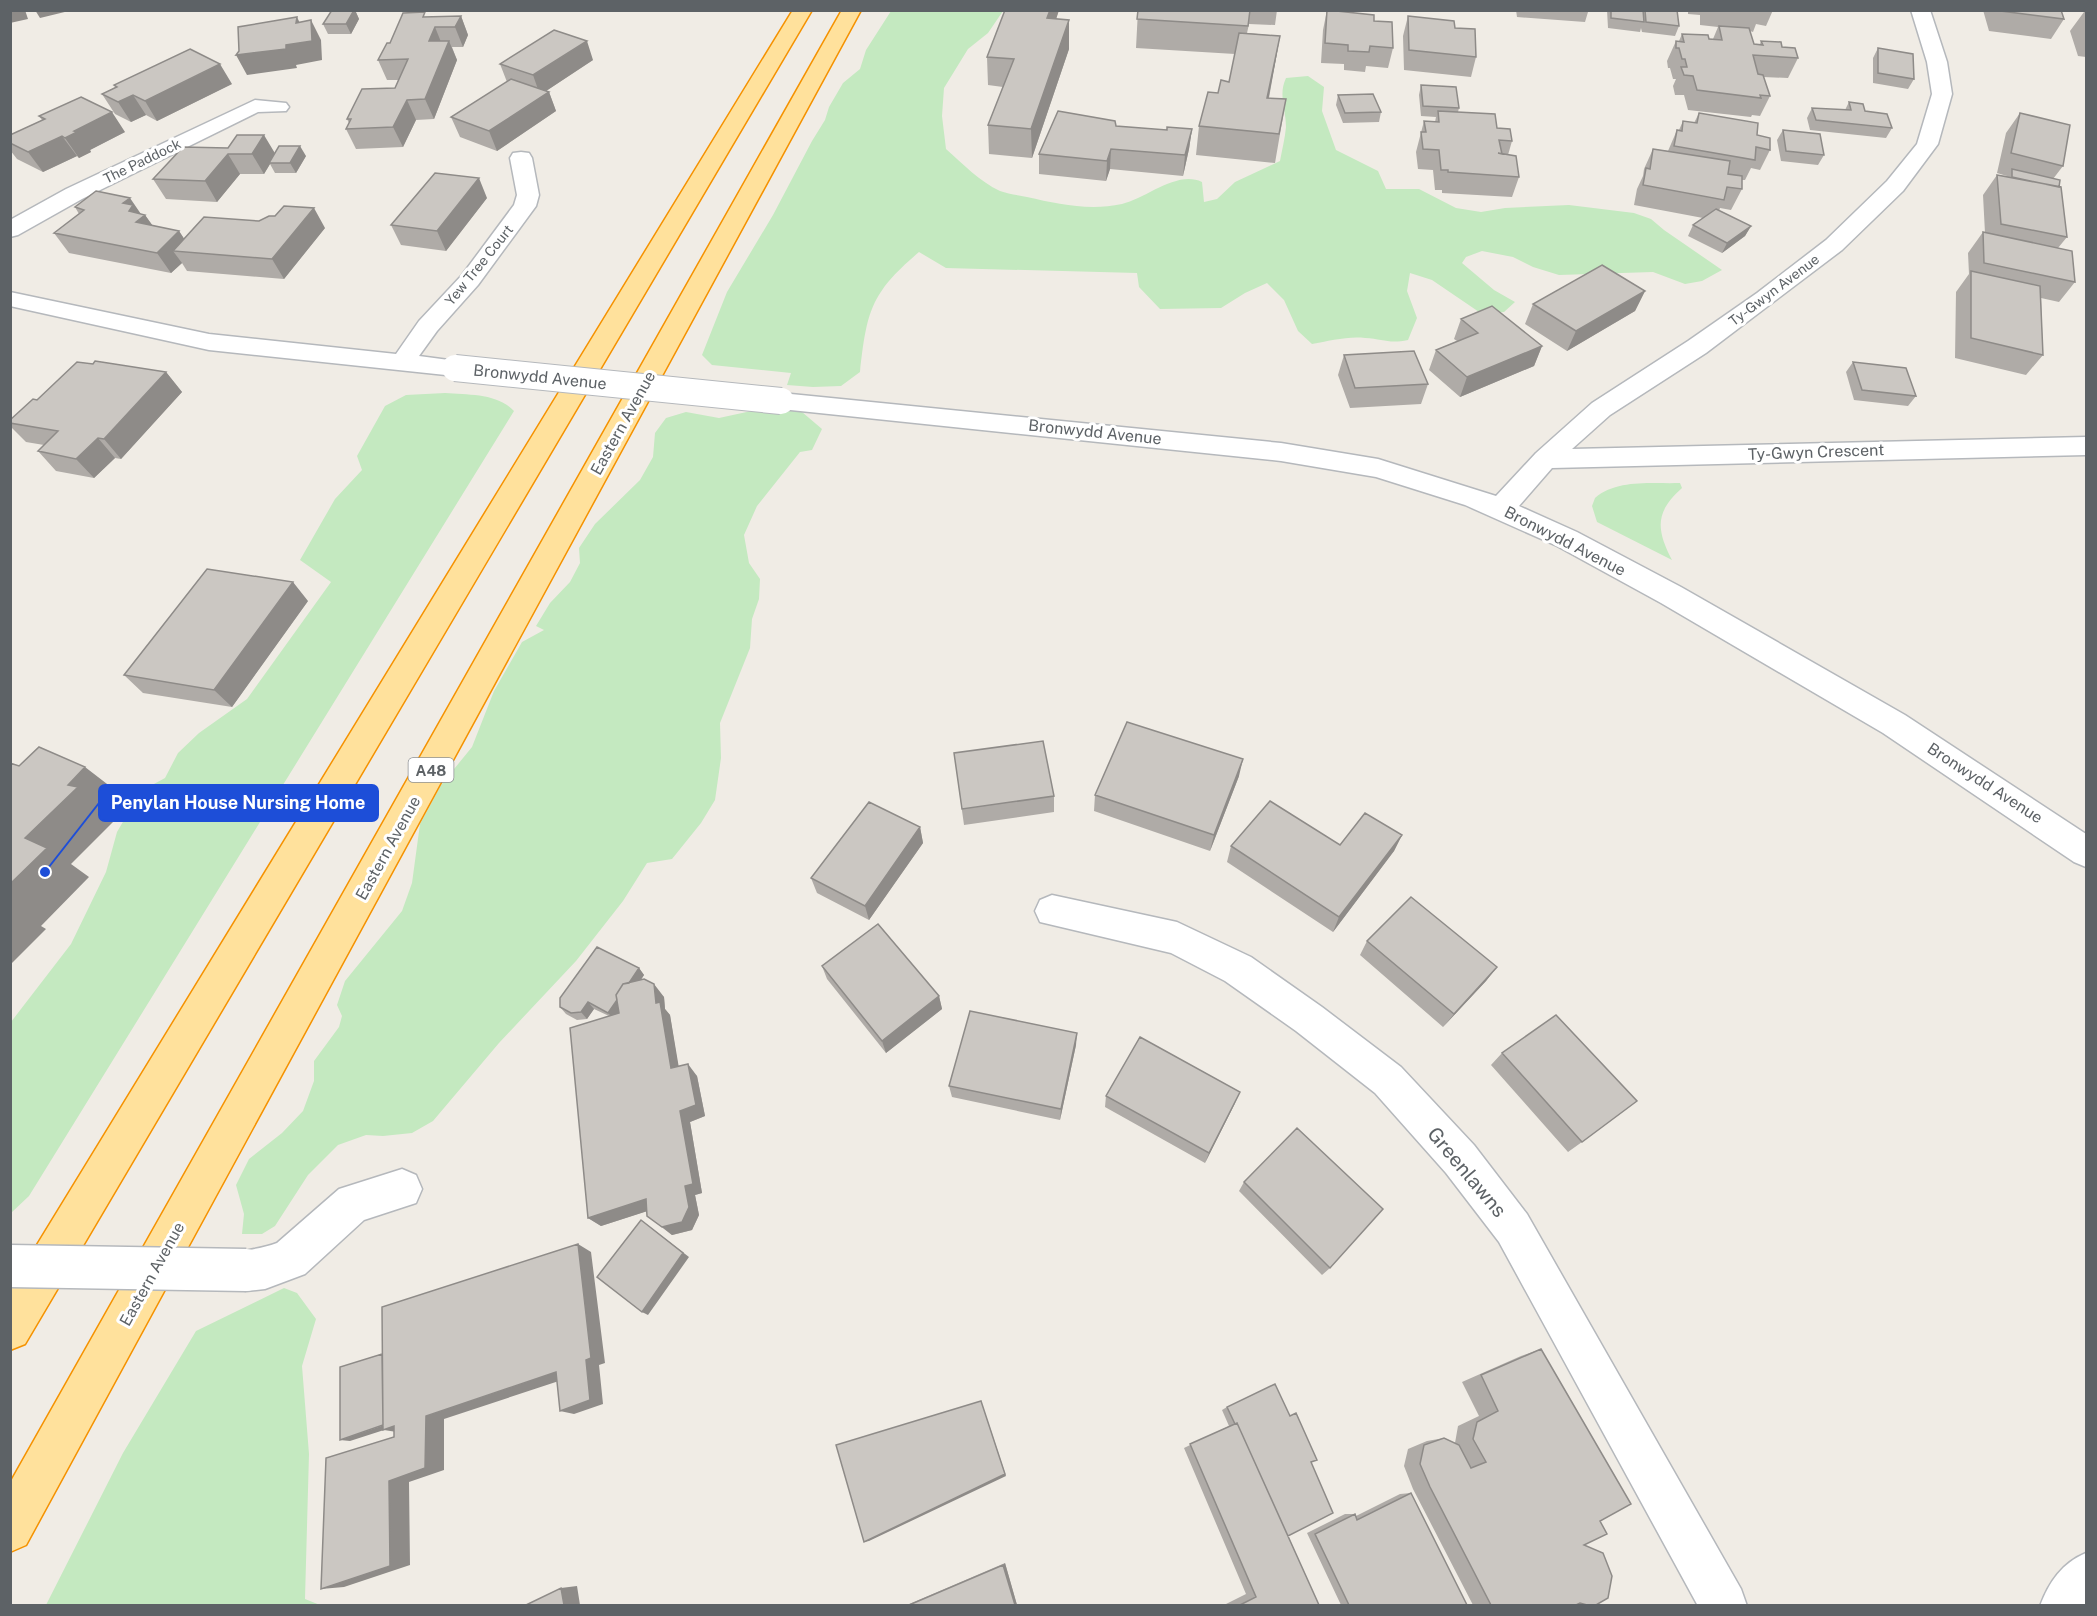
<svg xmlns="http://www.w3.org/2000/svg" width="2097" height="1616" font-family="'Public Sans',sans-serif">
  <style>
    .green { fill: #c4e9c0 }
    .lines { fill: none; stroke-linecap: round; stroke-linejoin: round }
    .minor-casing { stroke: #b5b8bc; stroke-width: 3 }
    .tertiary-casing { stroke: #b5b8bc; stroke-width: 3 }
    .trunk-casing { stroke: #f59200; stroke-width: 3 }
    .minor { fill: #fff; fill-rule: evenodd }
    .tertiary { fill: #fff; fill-rule: evenodd }
    .trunk { fill: #ffe19c; fill-rule: evenodd }
    .minor-bridge-far1-casing { stroke: #b5b8bc; stroke-width: 28; stroke-linecap: butt }
    .minor-bridge-casing { stroke: #b5b8bc; stroke-width: 45; stroke-linecap: butt }
    .minor-bridge-far1 { stroke: #fff; stroke-width: 26 }
    .minor-bridge { stroke: #fff; stroke-width: 42 }
    .wall { fill: #afaba7 }
    .shaded-wall { fill: #8e8b88 }
    .building { fill: #cbc7c2; stroke: #8e8b88; stroke-width: 1.5 }
    .labels { text-anchor: middle; dominant-baseline: central; stroke-width: 6; stroke-linejoin: round; paint-order: stroke }
    .far-street-label { font-size: 14px; fill: #5d6266; stroke: #fff }
    .shield { fill: #fff; stroke: #8e9194; stroke-width: 1.5 }
    .shield-label { font-size: 15px; font-weight: bold; fill: #5d6266 }
    .street-label { font-size: 16px; fill: #5d6266; stroke: #fff }
    .near-street-label { font-size: 20px; fill: #5d6266; stroke: #fff }
    .leader { fill: none; stroke: #1d4ed8; stroke-width: 2 }
    .callout-dot { fill: #1d4ed8; stroke: #fff; stroke-width: 2 }
    .callout { fill: #1d4ed8; stroke: #1d4ed8; stroke-width: 2 }
    .callout-label { font-size: 18px; text-anchor: middle; font-weight: bold; fill: #fff }
  </style>
  <rect width="100%" height="100%" fill="#f0ece5"/>
  <path class="green" d="M891,11h112l-15,22 -20,16 -24,39 -2,28 4,33c16,14 34,33 54,42 8,3 18,4 27,6 31,7 62,14 95,7 25,-6 55,-34 80,-22l2,20 13,-3 18,-17 45,-21c2,-11 5,-23 6,-34 0,-18 -8,-32 0,-49l22,-2 16,11 -2,24 14,39 42,21 8,18h33l37,19 25,4 24,-4 64,-3 65,8 17,6 13,11 58,40 -20,11 -17,3 -32,-12 -94,3 -26,-8 -20,-10 -31,-6 -16,6 -4,6 32,27 21,12 -11,10 -22,2 -50,-34 -22,-7 -3,18 10,27 -9,22c-19,4 -25,-1 -43,-2 -17,-2 -36,3 -53,6l-14,-13 -14,-31 -17,-17 -22,10 -24,15 -61,1 -21,-22 -2,-14 -191,-5 -27,-16c-48,41 -52,58 -59,120l-19,14 -28,1 -26,-2 4,-12 -79,-8 -10,-10 25,-63 46,-77 39,-74 13,-21 4,-13 14,-24 17,-14 6,-19z
    M445,393c24,2 52,0 69,18l-485,785 -18,17v-191l60,-78 35,-72 11,-40 24,-41 24,-13 13,-25 21,-20 48,-34 84,-117 -31,-22 35,-61 27,-29 -5,-14 28,-50 21,-11z
    M770,407l32,5 20,17 -10,21 -12,2 -43,54 -13,29 5,28 11,16 -1,20 -7,20 -2,29 -30,75 1,35 -6,42 -14,23 -29,36 -25,4 -24,38 -47,60 -77,82 -66,78 -21,12 -29,3 -17,-1 -28,10 -30,30 -33,51 -13,8h-20l2,-20 -8,-29 13,-26 33,-26 21,-22 11,-30v-20l25,-34 3,-11 -5,-11 8,-24 57,-70 10,-28 8,-59 21,-39 31,-38 22,-56 28,-49 22,-12 -8,-4 14,-23 20,-21 10,-19 -1,-15 16,-24 45,-44 13,-23 2,-24 11,-15 20,-6 33,6z
    M1680,483l2,5c-27,24 -26,41 -10,72l-75,-38 -5,-16 3,-8c22,-19 57,-14 85,-15z
    M284,1288l13,5 19,26 -14,47 7,88 -4,145 15,6h-274l77,-152 73,-122z"/>
  <g class="lines">
    <defs>
      <path id="minor" d="M1911,10h19l17,52 5,32 -14,50 -35,47 -61,59 -136,103 -96,62 -38,34 514,-12v18l-534,13 -33,38 58,26 104,55 224,128 181,119v33l-12,-5 -191,-129 -222,-130 -104,-57 -92,-41 -89,-28 -95,-16 -500,-52 -9,-2 -4,-6 4,-6 9,-2 500,50 97,16 118,37 40,-43 56,-50 96,-62 69,-48 69,-53 61,-59 30,-37 15,-50 -5,-32z
        M255,100l31,3 3,4 -3,4 -28,1 -176,87 -64,36 -8,2v-17l56,-31z
        M521,152l8,1 3,5 7,37 -3,11 -58,79 -41,46 -18,25 45,6 4,6 -4,6 -9,2 -246,-26 -199,-44v-14l199,42 187,20 23,-33 43,-46 52,-70 3,-10 -7,-37 3,-5z
        M1052,895l125,27 74,35 71,50 79,60 73,78 53,69 214,375 6,17h-49l-199,-364 -53,-69 -71,-80 -79,-62 -71,-50 -54,-28 -131,-31 -5,-11 5,-11z
        M402,1169l14,6 6,14 -6,14 -52,17 -59,54 -40,15 -19,2 -15,-6 -6,-15 6,-15c16,-6 31,-6 46,-12l62,-54z"/>
      <path id="tertiary" d="M2086,1553v53h-46c9,-24 22,-43 46,-53z"/>
      <path id="trunk" d="M793,10h19l-787,1334 -15,6v-61z
        M842,10h19l-835,1535 -16,7v-69z"/>
    </defs>
    <use href="#minor" class="minor-casing"/>
    <use href="#tertiary" class="tertiary-casing"/>
    <use href="#trunk" class="trunk-casing"/>
    <use href="#minor" class="minor"/>
    <use href="#tertiary" class="tertiary"/>
    <use href="#trunk" class="trunk"/>
    <defs>
      <path id="minor-bridge-far1" d="M455,368l326,33"/>
      <path id="minor-bridge" d="M10,1266l236,4"/>
    </defs>
    <use href="#minor-bridge-far1" class="minor-bridge-far1-casing"/>
    <use href="#minor-bridge" class="minor-bridge-casing"/>
    <use href="#minor-bridge-far1" class="minor-bridge-far1"/>
    <use href="#minor-bridge" class="minor-bridge"/>
  </g>
  <path class="wall" d="M332,10h23l4,9 -8,15h-23l-5,-10z
    M1005,10h54l-3,9 13,30 -37,109 -43,-4 -1,-29 15,-38 -15,-2 -1,-28z
    M1138,10h139l-2,15 -26,-1 -2,9 33,3 -11,62 17,1 -11,64 -79,-8 3,-29 19,-33 11,-11 6,-28 -99,-6z
    M1327,10l47,11 19,27 -5,20 -22,-2 -1,6 -21,-2v-6l-23,-1 2,-33z
    M1516,10h77v2h-5l-3,10 -68,-5z
    M1607,10h70l2,16 -4,10 -33,-4 -1,-4 -1,4 -32,-4z
    M1688,10h85l-7,16 -10,-2 -3,8 -3,-1 4,13h6l1,-3 21,6 16,11 -10,20 -25,-1 7,19 -10,20 -8,-1 -1,2 -63,-7 -4,-15h-9l-2,-9 3,-7h-3l-3,-11h-2l-1,-7 9,-20h3l3,-7 31,5 5,-12 -18,-2v-10l-12,-1z
    M1983,10h78l3,9 -13,20 -62,-8z
    M2084,12h2v45l-8,-1 -8,-25z
    M461,16l7,19 -5,12h-11l5,13 -23,59 -18,1 -13,27 -47,2 -10,-20 3,-6 -2,-4 48,-31 3,-8h-11l-9,-20 12,-17 37,-26z
    M1408,16l47,12 21,29 -5,20 -67,-7 -1,-34z
    M1878,48l36,31 -6,10 -35,-6v-25z
    M593,60l-47,31 3,1 7,19 -59,40 -37,-14 -9,-20 56,-35 -7,-18z
    M232,84l-75,37 -11,-6 -15,7 -16,-8 -13,-20 13,-7 -1,-2z
    M1421,85l38,23 -1,4 39,16 15,13 -4,14 11,22 -7,20 -70,-4v-3h-7l-2,-20 -15,-1 -2,-17 8,-31 11,1 1,-5 -15,-1 -2,-21z
    M1338,95l43,17 -2,10 -36,1 -7,-18z
    M1849,102l43,26 -6,10 -76,-8 -3,-12 5,-10 33,2z
    M1699,113l58,22 13,15 -10,20 -9,-2 -6,12h-3v9l-11,21 -11,-2 -1,3 32,15 -6,10 -23,17 -34,-17 5,-11 10,-7 -69,-13 3,-16 6,-13 1,-7 9,-20 15,2 9,-21h2l4,-9 11,2z
    M2020,113l43,53 -10,13 6,8 8,50 -9,11 17,34 -16,20 -18,-4 2,57 -17,20 -71,-17 1,-66 13,-18 -1,-21 15,-21 2,1 -2,-38 14,-20 10,1 -10,-3 9,-40z
    M39,116l86,16 -35,18 1,2 -12,6 -2,-2 -34,16 -26,-13 -7,-9v-15l32,-15z
    M1116,126l51,4 25,-1 -3,20 -6,27 -73,-7 -4,12 -67,-7v-20z
    M1783,130l41,25 -6,10 -37,-4 -4,-21z
    M183,147l92,6 31,3 -10,17h-21l-5,-9 -6,10h-24l-23,28 -51,-3 -13,-20z
    M487,198l-41,53 -45,-6 -10,-20z
    M75,207l70,8 8,11 26,5 5,8 141,-11 -41,51 -97,-8 -5,-8 -11,10 -102,-20 -15,-20 25,-19z
    M1645,291l-10,20 -68,40 -42,-27 8,-20z
    M1461,319l81,27 -8,20 -74,31 -31,-27 7,-20 21,-9 -3,-2z
    M1344,355l84,29 -7,20 -71,4 -12,-33z
    M1853,362l63,34 -8,10 -54,-6 -8,-28z
    M166,372l16,20 -61,67 -6,-1 -21,20 -38,-7 -18,-20 6,-6 -18,-3 -16,-16v-6l27,-20z
    M308,601l-76,106 -89,-14 -19,-18z
    M954,753l100,43v16l-90,13z
    M1239,776l-29,75 -116,-40 1,-16z
    M920,827l3,16 -54,77 -52,-27 -6,-15z
    M1402,835l-8,16 -61,81 -106,-70 4,-16 109,-1z
    M1367,941l130,26 -11,14 -43,46 -83,-72z
    M822,966l117,30 3,13 -56,44 -59,-74z
    M639,968l5,7 -3,5 23,17 1,12 5,6 8,51 19,10 8,40 -15,6 12,71 -7,2 4,20 -7,15 -20,5 -25,-19v-5l-46,15 -13,-8 21,-202 -15,-7 -7,10 -10,1 -11,-6 -6,-7z
    M1076,1045l-16,75 -108,-23 -3,-11z
    M1502,1053l80,89 -14,10 -77,-87z
    M1106,1096l129,7 -30,60 -100,-56z
    M1244,1182l86,86 -8,7 -83,-84z
    M1541,1349l59,172 -16,24 12,60h-123l-60,-116 -9,-23 4,-17 19,-8 17,-3 11,5 3,-17 21,-10 -17,-34 59,-26z
    M1227,1407l84,55 -23,74 31,69h-95l22,-11 -62,-146 45,-22 -7,-16z
    M1411,1493l56,112h-126l-34,-72 38,-19h10l1,2 44,-22z
    M1005,1563l12,42h-110z"/>
  <path class="shaded-wall" d="M10,10h15l3,9 -18,4z
    M35,10h38l-33,8z
    M354,10h1l4,9 -8,15 -5,-10z
    M1050,10h9l-12,37v-29z
    M461,16l7,19 -5,12 -8,-20z
    M297,17l9,19 5,-16 10,20 1,20 -26,5 1,3 -50,7 -11,-20 60,-32z
    M1069,20v29l-37,109 -1,-29z
    M435,27l8,20 -14,-6z
    M1280,36l-5,28 -12,63 4,-29z
    M449,41l8,19 -23,59 -9,-20z
    M587,41l6,19 -53,35 -7,-20z
    M220,64l12,20 -75,37 -12,-20z
    M549,92l7,19 -59,40 -8,-20z
    M133,95l13,20 -15,7 -13,-20z
    M407,100l9,20 -13,27 -10,-20z
    M112,112l13,20 -35,18 1,2 -12,6 -14,-20 9,-7z
    M1192,129l-3,20 -6,27 2,-21z
    M264,135l12,20 -7,8 1,1 -6,10 -12,-20z
    M62,136l15,20 -34,16 -15,-20z
    M300,146l6,10 -10,17 -6,-10z
    M1111,149l-1,20 -4,12 1,-20z
    M228,154l12,20 -23,28 -12,-21z
    M479,178l8,20 -41,53 -9,-20z
    M130,198l13,19 2,-2 14,20 -9,7 -27,-39z
    M314,208l11,20 -41,51 -12,-20z
    M1751,226l-6,10 -23,17 5,-10z
    M179,231l14,21 -20,-1 9,12 -11,10 -14,-20z
    M1645,291l-10,20 -68,40 9,-20z
    M1542,346l-8,20 -74,31 7,-20z
    M166,372l16,20 -61,67 -17,-20z
    M98,438l17,20 -21,20 -18,-19z
    M293,582l15,19 -76,106 -18,-17z
    M1243,759l-4,17 -29,75 4,-16z
    M85,767l39,30 -13,16 6,5 -46,46 18,13 -48,49 5,3 -36,36v-81l15,-46 43,-53z
    M920,827l3,16 -54,77 -4,-14z
    M1402,835l-8,16 -61,81 6,-15z
    M1497,967l-11,14 -43,46 11,-13z
    M639,968l5,7 -30,44 -6,-6z
    M654,984l10,13 1,12 5,6 11,65 -10,-12 -15,-65z
    M939,996l3,13 -56,44 -4,-12z
    M588,1002l6,7 -7,10 -6,-7z
    M1077,1033l-1,12 -16,75 1,-11z
    M688,1064l9,12 8,40 -15,6 12,71 -7,2 4,20 -7,15 -20,5 -10,-8 23,-41 -5,-75z
    M1240,1092l-5,11 -30,60 4,-10z
    M646,1199l11,9 -56,18 -13,-8z
    M641,1220l48,37 -41,58 -6,-3z
    M578,1244l13,8 14,111 -6,2 4,39 -29,10 -14,-3 26,-51z
    M556,1372l15,5 -127,42v51l-35,12 1,83 -66,22 -23,2 68,-108 37,-65z
    M981,1401l25,75 -137,65 -5,1z
    M393,1422l10,11 -19,-3 -34,11 -10,-1z
    M1005,1563l12,42h-2l-12,-40z
    M577,1586l3,19h-16l-3,-17z"/>
  <path class="building" d="M332,10h22l-8,14h-23z
    M1005,10h45l-3,8 22,2 -38,109 -43,-4 26,-66 -27,-2z
    M1138,10h112l-2,16 -111,-7z
    M1327,10l47,5v6l18,1 1,26 -23,-2 -1,6 -21,-1v-6l-23,-2z
    M1611,10h32l1,12 -33,-4z
    M1645,10h32l2,16 -33,-4z
    M2001,10h60l3,9 -63,-8z
    M425,12l-2,5 38,-1 -6,11h-20l-6,14h20l-24,58 -18,1 -14,27 -47,2 5,-10h-4l15,-30 33,-1 13,-29 -30,1 9,-17h3l13,-30z
    M1408,16l46,5 1,7 20,1 1,28 -67,-7z
    M297,17l-1,6 15,-3 1,21 -26,4v4l-50,6 3,-4 -1,-24z
    M1719,26l30,2 5,16 9,1 -2,-4 20,1 1,5 13,1 3,10 -45,-3 5,19 5,1 7,21 -10,-1 1,3 -64,-8 -4,-14 -9,-1 -3,-8h6l-2,-8h-3l-3,-11h-3v-7l8,1 -2,-8 26,1 1,4 13,1z
    M554,30l33,11 -54,34 -33,-11z
    M1239,33l41,3 -13,62 19,1 -7,35 -80,-8 9,-34 10,1 3,-13 8,2z
    M1878,48l35,6 1,25 -36,-6z
    M190,49l30,15 -75,37 -12,-6 -15,7 -16,-8 15,-7 -3,-2z
    M511,79l38,13 -60,39 -38,-14z
    M1421,85l35,2 3,21 -36,-2z
    M1373,94l8,18 -36,1 -7,-18z
    M81,97l31,15 -38,19 3,1 -12,6 -3,-2 -34,16 -18,-9v-8l35,-16 -6,-3z
    M1849,102l14,2 2,7 22,3 5,14 -76,-8 -4,-12 39,2z
    M1058,111l57,10 1,5 51,4v-3l25,2 -7,26 -74,-6 -4,12 -68,-7z
    M1438,111l57,3 2,14 13,1 2,12 -13,-1 3,14 -4,-1 18,3 3,21 -71,-5v-2h-7l-2,-20 -16,-1 -2,-17h5l-2,-11 15,1z
    M1699,113l59,10 -1,12 13,3v12l-14,-3 -1,13 -81,-14 3,-16 5,1 1,-10 14,2z
    M2020,113l50,12 -7,41 -52,-13z
    M1783,130l37,4 4,21 -38,-4z
    M237,135h27l-12,19h-24l-23,27 -52,-2 30,-32 45,1z
    M279,146h21l-10,17h-21z
    M1653,149l77,12 -2,13 14,2v13l-15,-2 -3,13 -81,-15 3,-17 4,1z
    M2012,169l48,11 -1,7 -47,-10z
    M435,173l44,5 -42,53 -46,-6z
    M1997,175l64,12 6,50 -66,-13z
    M96,191l34,7 -7,5 10,2 -4,6 16,4 -9,7 43,9 -22,22 -103,-20 30,-23 -9,-3z
    M284,206l30,2 -42,51 -99,-8 31,-34 55,4 10,-5h6z
    M1716,209l35,17 -24,17 -34,-18z
    M1983,232l89,19 3,31 -91,-19z
    M1602,265l43,26 -69,40 -43,-27z
    M1971,271l69,15 3,69 -72,-17z
    M1492,306l50,40 -75,31 -31,-27 42,-17 -17,-14z
    M1414,351l14,33 -73,4 -11,-33z
    M95,361l71,11 -62,67 -6,-1 -22,21 -38,-8 20,-20 -48,-8v-3l23,-21 4,1 40,-38 16,2z
    M1853,362l53,6 10,28 -54,-6z
    M207,569l86,13 -79,108 -90,-15z
    M1127,722l116,37 -29,76 -119,-40z
    M1043,741l11,55 -92,13 -8,-56z
    M39,747l46,20 -17,18 10,2 -53,51 22,10 -37,36v-121l9,3z
    M1270,801l70,44 25,-32 37,22 -63,82 -108,-71z
    M869,802l51,25 -55,79 -54,-28z
    M1411,897l86,70 -43,47 -87,-73z
    M878,924l61,72 -57,45 -60,-75z
    M597,947l42,21 -10,15 -6,1 -7,11 1,5 -9,13 -20,-11 -7,10 -10,1 -11,-6v-9z
    M644,979l10,5 2,19 4,-1 11,66 17,-4 8,41 -16,6 13,73 -8,2 4,21 -7,15 -20,5 -15,-11 -1,-17 -58,19 -18,-190 49,-15 -3,-18 7,-11z
    M970,1011l107,22 -16,76 -112,-23z
    M1556,1015l81,86 -55,41 -80,-89z
    M1140,1037l100,55 -31,61 -103,-57z
    M1297,1128l86,81 -53,59 -86,-86z
    M641,1220l42,33 -41,59 -45,-35z
    M578,1244l13,114 -5,2 4,40 -30,11 -4,-39 -130,44 -1,52 -36,13 1,85 -69,23 5,-131 68,-21v-11l-11,4 -1,-123z
    M1541,1349l90,155 -31,17 7,13 -23,11 19,8 9,23 -4,22 -12,7h-9l-7,-2 -4,2h-85l-61,-118 -10,-23 4,-19 20,-7 15,7 12,23 15,-6 -13,-23 4,-17 21,-11 -17,-36z
    M382,1354l1,71 -43,15v-73z
    M1275,1384l15,32 6,-3 21,47 -6,2 22,51 -45,23 -51,-113 -2,1 -8,-17z
    M981,1401l24,73 -141,68 -28,-97z
    M1237,1423l82,182h-79l16,-8 -66,-153z
    M1411,1493l56,112h-118l-34,-71 40,-20 2,6z
    M1003,1565l12,40h-106z
    M561,1588l3,17h-38z"/>
  <g class="labels">
    <g class="far-street-label">
      <text transform="translate(142 161) rotate(-26)">The Paddock</text>
      <text transform="translate(479 265) rotate(-51)">Yew Tree Court</text>
      <text transform="translate(1774 290) rotate(-37)">Ty-Gwyn Avenue</text>
    </g>
    <rect class="shield" x="408.5" y="758" width="45" height="24" rx="4.5"/>
    <g class="shield-label">
      <text x="431" y="770">A48</text>
    </g>
    <g class="street-label">
      <text transform="translate(540 377) rotate(6)">Bronwydd Avenue</text>
      <text transform="translate(623 423) rotate(-61)">Eastern Avenue</text>
      <text transform="translate(1095 432) rotate(6)">Bronwydd Avenue</text>
      <text transform="translate(1816 452) rotate(-2)">Ty-Gwyn Crescent</text>
      <text transform="translate(1565 541) rotate(27)">Bronwydd Avenue</text>
      <text transform="translate(1985 783) rotate(33)">Bronwydd Avenue</text>
      <text transform="translate(388 848) rotate(-61)">Eastern Avenue</text>
      <text transform="translate(152 1274) rotate(-61)">Eastern Avenue</text>
    </g>
    <g class="near-street-label">
      <text transform="translate(1467 1172) rotate(50)">Greenlawns</text>
    </g>
  </g>
  <path class="leader" d="M45 872L99 803"/>
  <circle class="callout-dot" cx="45" cy="872" r="6"/>
  <rect class="callout" x="99" y="785" width="279" height="36" rx="6"/>
  <g class="callout-label">
    <text x="238" y="809">Penylan House Nursing Home</text>
  </g>
  <rect width="2097" height="1616" fill="none" stroke="#5d6266" stroke-width="24"/>
</svg>
